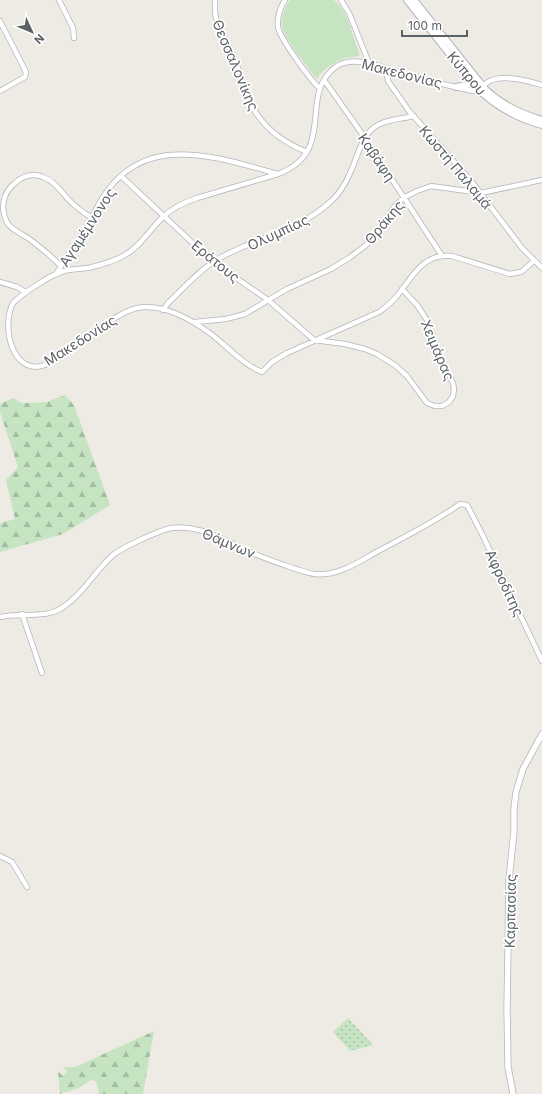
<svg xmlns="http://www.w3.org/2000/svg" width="542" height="1094" font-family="Inter,sans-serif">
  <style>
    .grass { fill: url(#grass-dots) }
    .forest { fill: url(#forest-firs) }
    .park { fill: #c6e4c2 }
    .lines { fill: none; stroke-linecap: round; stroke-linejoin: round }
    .minor-casing { stroke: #b2b5b9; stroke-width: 6 }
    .tertiary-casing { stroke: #b2b5b9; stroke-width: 7 }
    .secondary-casing { stroke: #b1b5b9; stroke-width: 8 }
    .minor { stroke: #fff; stroke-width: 4.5 }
    .tertiary { stroke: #fff; stroke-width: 5.5 }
    .secondary { stroke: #fff; stroke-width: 6 }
    .labels { text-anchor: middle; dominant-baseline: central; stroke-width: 3.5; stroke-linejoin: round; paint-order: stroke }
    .street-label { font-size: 14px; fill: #5c6164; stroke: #fff }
  </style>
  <defs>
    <pattern id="grass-dots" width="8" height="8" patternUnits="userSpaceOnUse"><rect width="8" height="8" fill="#c6e4c2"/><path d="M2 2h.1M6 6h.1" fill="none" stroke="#a4bca1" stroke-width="1.8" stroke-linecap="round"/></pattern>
    <pattern id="forest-firs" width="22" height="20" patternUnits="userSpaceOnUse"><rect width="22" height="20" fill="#c6e4c2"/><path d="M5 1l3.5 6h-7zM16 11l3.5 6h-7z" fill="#a4bca1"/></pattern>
  </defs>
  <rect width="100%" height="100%" fill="#eeebe5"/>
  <path class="grass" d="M348,1018l25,27 -23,6 -17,-19z"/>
  <path class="forest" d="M65,395l9,10 36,100 -47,29 -63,18v-29l15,-4 -9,-39 12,-13 -18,-55v-8l13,-6 9,5 25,-1z
    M154,1031l-11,63h-44l-3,-13 -5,-1 -12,8 -19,6 -2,-23 5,5 4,-4 -4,-5h12z"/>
  <path class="park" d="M290,0h44c15,12 18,36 25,52v4c-4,1 -8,1 -13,2 -8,2 -26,12 -28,21l-2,-1c-9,-13 -31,-37 -34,-52 -2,-9 3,-19 8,-26z"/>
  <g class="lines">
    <defs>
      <path id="minor" d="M59,0l14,28 1,10
        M215,0v12l1,6c6,16 15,31 21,48 5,11 7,23 12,34 11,25 33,42 58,52
        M285,0c-5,8 -8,17 -7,27 2,12 32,52 42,62
        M341,0l8,13 20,50
        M0,21l26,51 -1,5 -25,14
        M386,68l2,13 21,30 63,71 50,66 20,20
        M324,80l41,58 77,118
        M121,176l92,86 55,38 46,40 31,4 20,5 12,5 19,12 11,10 20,27 8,3h7l7,-4 4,-6 1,-7 -1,-6 -10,-20 -16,-43 -10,-15 -15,-16
        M534,261l-13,11 -11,2 -58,-18c-29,-3 -39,20 -55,40 -5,6 -11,11 -18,16l-92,41 -15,9 -10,10c-20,-8 -35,-26 -51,-38 -20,-15 -49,-31 -74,-26 -10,2 -19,8 -27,13 -22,13 -41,28 -61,42 -35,18 -49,-35 -36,-60 10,-10 37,-28 51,-32 7,-2 16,-2 24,-3 13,-3 25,-6 37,-13 16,-9 25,-26 38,-38 9,-9 22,-15 34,-19l81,-24c61,-23 18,-80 59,-108 7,-4 16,-5 24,-4 13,1 25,7 38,10 24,7 49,14 74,19 8,-1 12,-9 19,-11 16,-5 35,1 50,5
        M61,266c-10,-10 -21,-19 -33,-28 -7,-4 -15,-8 -20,-14 -8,-14 -6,-31 7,-41 8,-7 18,-10 28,-6 12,4 19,16 27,24 7,7 14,12 22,17
        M56,274l36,-56c39,-89 112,-65 186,-44
        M0,282l17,5 9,5
        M163,310l5,-7c15,-14 32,-34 50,-44 36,-21 79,-27 111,-56 10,-8 17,-20 22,-32 7,-15 11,-38 27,-46 11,-6 24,-6 36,-9
        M195,322l31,-3 19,-5 42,-25 44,-20 18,-11 16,-12 12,-13 17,-26 9,-9 14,-7 14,-5 50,7 61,-13
        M22,614l20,59
        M0,617c19,-5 42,2 60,-8 22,-13 34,-37 53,-54 10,-8 45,-24 58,-27 28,-4 52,12 77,23 15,7 30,12 45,17 7,2 14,5 21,6 9,1 21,-1 30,-5 14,-5 26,-14 40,-21 26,-14 52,-27 76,-44l7,1 16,31 59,125
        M0,856l12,6 15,25"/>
      <path id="tertiary" d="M513,1094l-5,-27 -1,-58 2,-129 5,-49v-22l2,-17 7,-23 19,-35"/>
      <path id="secondary" d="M407,0l66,84c19,20 43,34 69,41
        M414,0l72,90c16,15 35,24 56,30
        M456,87l11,-2 2,-4 -1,-4"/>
    </defs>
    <use href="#minor" class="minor-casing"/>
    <use href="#tertiary" class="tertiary-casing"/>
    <use href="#secondary" class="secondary-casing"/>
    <use href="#minor" class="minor"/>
    <use href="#tertiary" class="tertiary"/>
    <use href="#secondary" class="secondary"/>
  </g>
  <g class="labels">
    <g class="street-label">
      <text transform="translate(236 65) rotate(67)">Θεσσαλονίκης</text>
      <text transform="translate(402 73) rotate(14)">Μακεδονίας</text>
      <text transform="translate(467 73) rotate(50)">Κύπρου</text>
      <text transform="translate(377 157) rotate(56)">Καβάφη</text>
      <text transform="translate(456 167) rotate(50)">Κωστή Παλαμά</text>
      <text transform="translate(384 222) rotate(-50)">Θράκης</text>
      <text transform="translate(87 227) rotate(-57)">Αγαμέμνονος</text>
      <text transform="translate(278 232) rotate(-25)">Ολυμπίας</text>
      <text transform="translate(216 261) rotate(39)">Εράτους</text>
      <text transform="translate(80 340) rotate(-32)">Μακεδονίας</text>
      <text transform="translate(438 350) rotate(67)">Χειμάρας</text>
      <text transform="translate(229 543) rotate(23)">Θάμνων</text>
      <text transform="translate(505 583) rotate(65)">Αφροδίτης</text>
      <text transform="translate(510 911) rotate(-89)">Καρπασίας</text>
    </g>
  </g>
  <g transform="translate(32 32) rotate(134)" stroke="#ffffff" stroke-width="3" paint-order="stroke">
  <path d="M0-3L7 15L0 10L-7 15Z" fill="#5c6164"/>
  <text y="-6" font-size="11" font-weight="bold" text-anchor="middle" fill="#5c6164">N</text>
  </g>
  <path d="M402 30v6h65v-6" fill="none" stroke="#5c6164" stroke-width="2"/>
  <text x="408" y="30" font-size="12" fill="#5c6164" stroke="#ffffff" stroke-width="3" paint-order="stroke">100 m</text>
</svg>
